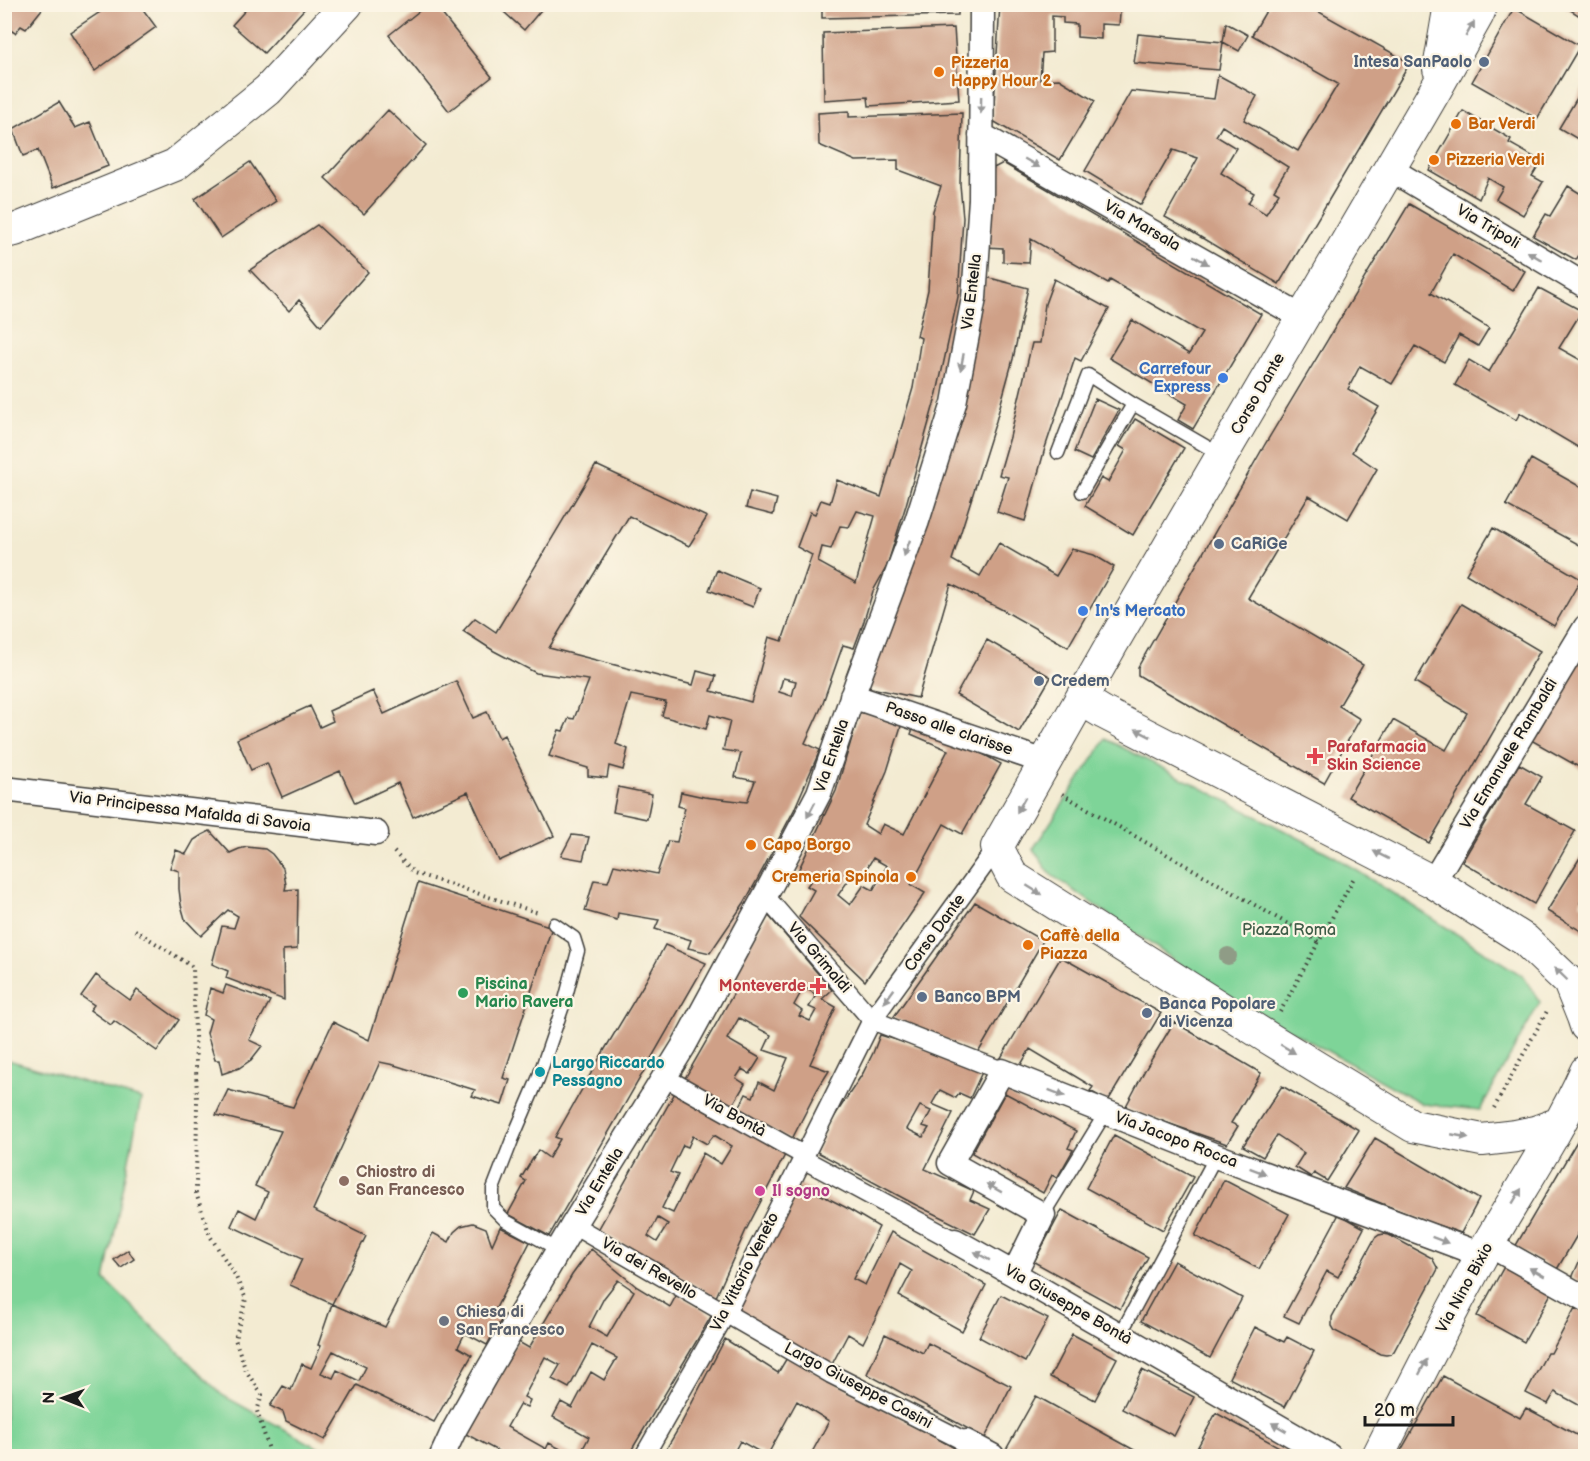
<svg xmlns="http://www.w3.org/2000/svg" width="1590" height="1461" font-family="'Balsamiq Sans',sans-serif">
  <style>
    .green { fill: #7ed498; stroke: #4d785a; stroke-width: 1.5 }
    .building { fill: #cfa087; fill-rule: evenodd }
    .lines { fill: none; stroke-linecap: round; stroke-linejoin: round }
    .service-casing { stroke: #3c3b37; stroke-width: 15 }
    .pedestrian-casing { stroke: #3c3b37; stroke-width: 21 }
    .minor-casing { stroke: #3c3b37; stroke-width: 27 }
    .tertiary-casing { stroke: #3c3b37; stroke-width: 34 }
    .path { stroke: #3c3b37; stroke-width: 4; stroke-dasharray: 1.5 4.5; stroke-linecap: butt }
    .service { stroke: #fff; stroke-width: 12 }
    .pedestrian { stroke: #fff; stroke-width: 18 }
    .minor { stroke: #fff; stroke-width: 24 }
    .tertiary { stroke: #fff; stroke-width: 32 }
    .tree { fill: #8f9c86 }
    .oneway { fill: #999 }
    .service-dot { fill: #5c6f8a; stroke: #fcf5e5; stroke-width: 2 }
    .food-dot { fill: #e8710a; stroke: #fcf5e5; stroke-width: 2 }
    .shop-dot { fill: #3f7fe0; stroke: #fcf5e5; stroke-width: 2 }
    .health-dot { fill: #e0444e; stroke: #fcf5e5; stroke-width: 2 }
    .leisure-dot { fill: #2e9e5b; stroke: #fcf5e5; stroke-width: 2 }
    .culture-dot { fill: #0f9aa8; stroke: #fcf5e5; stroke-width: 2 }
    .education-dot { fill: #8d6e63; stroke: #fcf5e5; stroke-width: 2 }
    .hotel-dot { fill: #d1479c; stroke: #fcf5e5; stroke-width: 2 }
    .worship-dot { fill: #6b7280; stroke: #fcf5e5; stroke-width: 2 }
    .labels { text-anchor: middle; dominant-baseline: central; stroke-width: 4.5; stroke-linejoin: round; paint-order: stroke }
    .service-label { font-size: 16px; font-weight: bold; fill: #4e5e75; stroke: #fcf5e5; text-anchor: start }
    .food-label { font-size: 16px; font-weight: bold; fill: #c56008; stroke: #fcf5e5; text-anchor: start }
    .street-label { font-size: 16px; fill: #1c1c1c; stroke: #fcf5e5 }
    .shop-label { font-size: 16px; font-weight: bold; fill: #366cbe; stroke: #fcf5e5; text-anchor: end }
    .health-label { font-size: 16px; font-weight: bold; fill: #be3a42; stroke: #fcf5e5; text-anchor: start }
    .park-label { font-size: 16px; fill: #3e5c47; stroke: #fcf5e5 }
    .leisure-label { font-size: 16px; font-weight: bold; fill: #27864d; stroke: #fcf5e5; text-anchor: start }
    .culture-label { font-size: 16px; font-weight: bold; fill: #0d838f; stroke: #fcf5e5; text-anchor: start }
    .education-label { font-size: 16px; font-weight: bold; fill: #785e54; stroke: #fcf5e5; text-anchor: start }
    .hotel-label { font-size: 16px; font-weight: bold; fill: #b23c85; stroke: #fcf5e5; text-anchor: start }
    .worship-label { font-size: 16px; font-weight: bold; fill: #5b616d; stroke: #fcf5e5; text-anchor: start }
  </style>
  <rect width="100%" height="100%" fill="#fcf5e5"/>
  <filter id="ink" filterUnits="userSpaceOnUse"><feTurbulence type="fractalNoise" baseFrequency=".0167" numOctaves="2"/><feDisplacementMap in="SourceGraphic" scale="12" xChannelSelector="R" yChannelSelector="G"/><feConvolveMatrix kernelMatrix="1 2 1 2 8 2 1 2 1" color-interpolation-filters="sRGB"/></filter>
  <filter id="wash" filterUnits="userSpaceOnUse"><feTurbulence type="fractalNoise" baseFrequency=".008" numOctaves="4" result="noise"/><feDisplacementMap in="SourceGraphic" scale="24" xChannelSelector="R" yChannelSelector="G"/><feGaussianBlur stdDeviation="1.35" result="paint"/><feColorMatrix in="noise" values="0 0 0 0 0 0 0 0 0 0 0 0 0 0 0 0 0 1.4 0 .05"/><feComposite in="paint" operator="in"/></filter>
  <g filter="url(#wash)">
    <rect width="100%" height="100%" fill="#f3ebd2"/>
    <path class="green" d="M1106,739l228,117 189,120 17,26 -60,108 -57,-6 -204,-113 -169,-117 -17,-25z
      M5,1059l136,40 -36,181 117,115 111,61h-328z"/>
    <g id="blocks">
      <path class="building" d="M4,4h33l5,5 -16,20 -5,-3 -6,7 -11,-7z
        M95,4h44l17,23 -61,44 -25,-39 30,-20z
        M251,4h54l2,2 -43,47 -32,-28z
        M428,4h6l58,73 -43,34 -60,-76z
        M495,4h51l-22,26z
        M822,4h136v11l-136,3z
        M1000,4h121l-2,21 -18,-1v15l-24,-2v-13l-14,-1v-6l-11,-1v36l-10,1 -2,27 19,-1 36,22 -35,59 -67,-39z
        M1270,4h44l-2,4 98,55 -131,221 -92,-55 -22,-12 33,-59 -25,-8 -32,55 -56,-34 46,-80 83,8 4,-24 39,21 -13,24 54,31 40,-67 -86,-49zM1222,126l66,41 -14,23 5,3 -13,21 -18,-11 6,-10 -33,-20 15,-25 -20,-12z
        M1561,4h25v16z
        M1514,8l66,38 -43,73 -65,-37z
        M1226,23l22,12 -9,16 -16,-9z
        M954,28l5,72 -90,6 -1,-9 -44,3 -1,-67z
        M1138,34l85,8 -4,28 -85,-7z
        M1586,83v61l-27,-16z
        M59,102l16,26 15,-6 18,44 -55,22 -15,-38 -15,6 -10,-27z
        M388,110l38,35 -62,69 -39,-36z
        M849,111v6l113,-4 -2,71 3,34 -5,79 -21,96 -31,112 -19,61 -14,25 -10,33 -9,24 -11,-3 -22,63 -16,35 15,7 -26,60 -37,70 -13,23 -34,50 -22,-5 3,-8 -36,-11 4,-9 -41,-7 -1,7 -32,-9 9,-31 14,2 6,-17 43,9 11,-33 9,1 8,-34 -7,-2 3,-14 23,5 43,5 8,-21 -20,-4 6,-24 -18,-3 7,-29 -20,-6 -4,14 -44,-13 4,-14 -35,-7 -15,49 12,5 -5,21 -14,-4 -2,12 -19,-2v-8l-39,-12 10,-26 4,1 6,-13 5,1 15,-39 -53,-7 -42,-22 -31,-20 12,-13 21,14 100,-167 111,52 -18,29 -60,-30 -80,132 144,37 4,-14 19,5 -5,15 40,11 18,-65 13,4 30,-86 -15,-8 13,-35 5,2 6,-14 9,3 7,-23 44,17 32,-109 8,-50 -4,-2 11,-46 5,-79 8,-25 -43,-16v-10l-42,1 -37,-16 -1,-32zM857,511l18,5 -19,67 -38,-21 4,-15 9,2 9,-23 9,1zM783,678l13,3 -4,15 -13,-4z
        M1463,111l48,28 -2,4 32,18 -9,15 11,6 -20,33 -27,-16 7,-12 -15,-9 -9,21 -50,-29z
        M250,162l26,39 -55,37 -26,-39z
        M1003,163l258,151 -68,115 -15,-9 9,-16 -78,-46 23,-38 57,34 13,-21 -92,-53 -2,3 -77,-44 -2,24 -26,-1v-14l-17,-1 4,-77z
        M1568,186l18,11v47l-10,16 -43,-24 13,-22 4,2z
        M1409,204l116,67 -12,20 -60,-37 -22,39 58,35 -11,18 -19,-11 -15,27 -29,-16 -23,38 -32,-18 -12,23 31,18 -27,45 25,17 -29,50 -39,-23 -61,102 115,67 -24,41 21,13 -36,64 -166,-96 -20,-12v-8l126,-221z
        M317,225l51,47 -47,54 -22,-26 -10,11 -39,-41z
        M986,277l42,11 -15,71 -17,62 -44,139 28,16 19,-33 57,33 16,-27 22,6 20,12 -46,80 -67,-38 -50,-25 -33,114 -51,-11z
        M1054,279l55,30 -28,52 -6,-3 -30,90 -20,73 -28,-9 11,-35 -9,-2 11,-38 22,-94h8l5,-39z
        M1539,288l43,23 -23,37 27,15v89l-66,-39 -4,7 -61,-35 14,-25 20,12z
        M1095,399l24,11 -28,50 -17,-8z
        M1135,419l49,29 -51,87 -48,-29 16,-28 7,4 18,-32 -7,-4z
        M1531,459l55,31v59l-80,-44z
        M750,492l27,7 -4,16 -27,-7z
        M1493,528l88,51 -27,47 -88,-52z
        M717,570l43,18 -7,19 -44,-17z
        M1461,604l79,47 -111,192 -81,-46 45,-77 53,30 21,-37 -52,-31z
        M987,640l64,37 -32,55 -63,-37z
        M1586,642v129l-55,-31z
        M456,681l17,37 14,-6 12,26 5,-3 50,101 -55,25 -31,-69 -55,25 -15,-34 -43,20 -15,-32 -58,26 -15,-34 -16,7 -14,-31 73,-33 10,21 13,-6 -4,-10 44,-20 11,23z
        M860,711l42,12 -15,48 -23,54 14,9 5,-10 21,10 44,-84 -37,-16 4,-10 48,19 38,21 -39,70 -18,-10 -33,61 14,8 -60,88 -66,-64 15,-27 -7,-4 5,-7 -14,-8 38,-80zM873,858l14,8 -14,24 -9,-5 -14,20 -12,-10 17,-24 7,5z
        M1519,764l23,13 -16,27 49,27 -41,73 -72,-42z
        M618,787l34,7 -5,25 -34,-7z
        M210,831l20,22 9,-4 8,-2 18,2 7,5 11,14 3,17 -1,5 13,-1 -1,60 -14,1 1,50 -58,-22 2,-7 -16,-7 10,-38 12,2 4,-12 -10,-6 -27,26 -16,-17 -4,-14 -2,-16v-18l-9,-3 6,-18 10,4 8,-14 8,-5z
        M572,835l17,2 -6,23 -22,-4z
        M1586,848v44l-6,11 6,3v28l-39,-23z
        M418,883l134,44 -49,151 7,2 -8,25 -30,-9 3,-6 -81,-25 -14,-3 -67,148 53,26 -34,68 -42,-19 12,-26 -71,-33 8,-17 17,9 12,-26 -13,-6 26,-55 -65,-16 12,-25 65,17 40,-85 36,18z
        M975,902l68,39 -65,112 -85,-35z
        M768,915l64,75 -10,9 14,8 -26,57 19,7 -12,19 -26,51 -54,-29 9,-18 7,3 6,-15 15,8 14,-32 -24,-8 7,-15 -32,-17 -12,21 33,19 -10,16 -8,-5 -6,9 9,6 -14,24 -47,-28 55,-96 -11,-6zM804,987l12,8 -7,12 7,3 -6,11 -11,-5 3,-5 -8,-6z
        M665,945l41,18 -157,273 -41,-22 18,-33 -5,-3 17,-28 11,8 11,-19 -5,-2 47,-83 45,-75z
        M1061,957l100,56 -53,88 -18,-10 3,-4 -63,-38 -11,19 -20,-7z
        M96,975l34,25 7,-10 42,30 -22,31 -43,-30 -3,4 -21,-15 4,-5 -13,-9z
        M226,985l44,16 -21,39 13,6 -11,14 -12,8 -17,6 -3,-14h-4l-8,-27 4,-14 -7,-4 6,-27 13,5z
        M1174,1022l87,51 -30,50 7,3 -11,18 -102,-36 20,-38z
        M880,1035l70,21 33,14 -13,28 -11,-5 -3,5 -16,-8 -8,14 21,9 -28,56 49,22 -4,9 20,9 -15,25 -59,-29 -99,-53 13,-29 33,-50 10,-20zM920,1106l11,5 -8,15 6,2 -6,9 -16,-8z
        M1282,1086l77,44 -32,51 -13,-8 -3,4 -16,-10 9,-14 -27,-18 -14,22 -20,-11z
        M676,1091l111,60 -41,79 -30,67 -118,-67zM714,1135l18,11 -11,18 -18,-11 -30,60 -11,-5 16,-33 -8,-3 13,-27 5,2 5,-11 14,8zM658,1218l10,6 -11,18 -9,-6z
        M1005,1093l71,38 -8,17 5,2 -16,28 -5,-3 -9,18 -71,-40z
        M1114,1135l79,42 -30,53 -77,-42z
        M1580,1136l6,3v81l-30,51 -41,-24z
        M1375,1138l104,61 -18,34 -39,-13 -78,-32z
        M1224,1180l65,34 -30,55 -64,-33z
        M800,1184l45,23 34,20 -26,52 12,6 26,-53 95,53 -24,46 -63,-35 13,-25 -12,-7 -14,33 -23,46 -15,-9 -18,34 -94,-55 49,-102z
        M1062,1210l86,47 -28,52 -86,-47z
        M1339,1214l25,14 -26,49 -11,-6 -28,52 -15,-7z
        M473,1223l13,5 6,17 8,-18 30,15 -35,68 9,5 -17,30 -22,-12 -7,14 14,8 -38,67 -77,-37 -32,55 -39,-19 -3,-9 -13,-6 13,-20 8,4 11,-26 9,4 10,-22 -3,-1 14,-41 53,23 48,-94 16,9 5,-10 7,-6zM333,1351l33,16 -7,14 -22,-11 -4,8 -12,-5z
        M1384,1234l5,1 43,23 6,11 -44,82 -3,3 -5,1 -6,-1 -45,-23 -3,-5v-9l43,-79 4,-3z
        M1586,1246v38l-14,-6z
        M591,1249l46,38 33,20 7,-13 35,21 -84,141h-49l10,-19 -36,-20 8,-15 11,6 19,-36 13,8 13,-22 -25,-13 -23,43 -17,-9 8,-14 -15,-8 -21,40 6,3 -3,7 -7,-3 -13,23 39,22 3,-6 25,13h-67l-43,-23 53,-92 12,7 43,-73zM618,1280l16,11 -27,46 -18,-10 15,-29z
        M128,1250l6,9 -13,9 -7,-8z
        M1174,1261l68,37 -32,60 -69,-37z
        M1506,1263l47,27 -29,52 -47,-26z
        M1001,1295l47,24 -23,43 -46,-25z
        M1575,1308l11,5v96l-31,-17 -7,12 -22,-11 21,-40h4z
        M1255,1327l29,15 3,-5 27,14 -29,56 -56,-29z
        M885,1334l38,19 5,-10 83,43 -26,52 -118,-64z
        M1072,1334l45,24 -22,42 -45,-23z
        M725,1339l53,34 10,-17 181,100h-159l19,-35 -32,-20 -30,55 -27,-15 -8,15h-70l18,-30z
        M1142,1370l52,27 -20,39 -52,-27z
        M1443,1376l77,42 6,-10 60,32v16h-188z
        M1036,1396l109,60h-139l-3,-1z
        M1216,1413l80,43h-103z"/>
    </g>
  </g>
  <g filter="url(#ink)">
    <use href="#blocks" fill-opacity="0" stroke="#3c3b37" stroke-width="1.5"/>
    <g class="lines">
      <defs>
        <path id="service" d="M1058,453l30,-78 45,29
          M1082,492l51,-88 88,51
          M554,924l20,14 4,13 -13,49 -27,79 -26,61 -19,49v19l13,13 53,29
          M1043,1215l63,-103
          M1120,1335l96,-179"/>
        <path id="pedestrian" d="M765,896l107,124 130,51
          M664,1077l141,79
          M803,1159l152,82
          M573,1225l258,149 135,68
          M644,1456l82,-143 146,-293 125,-173"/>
        <path id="minor" d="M981,135l322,183
          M1390,169l196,117
          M852,696l193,66
          M4,789l372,44
          M1433,882l153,-255
          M955,1241l59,33 315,182
          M1488,1244l98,55
          M1014,1274l29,-59 -93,-52 52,-92 214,85 266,99
          M966,1442l26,14
          M442,1456l12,-26 30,-53 89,-152 110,-178 82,-151 54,-103 38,-110 60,-162 37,-118 20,-105 7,-99 1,-195"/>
        <path id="tertiary" d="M1482,4l-5,12 -41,73 -324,555 -115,203 15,29 255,161 146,89 69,14 34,-4 19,-4 25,-9
          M1439,69l11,-65
          M4,232l11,-2 160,-65 93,-75 79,-86
          M1081,699l23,14 329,169 92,58 44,42 14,35 3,9
          M1378,1456c35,-70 71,-141 109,-210 34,-59 71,-113 99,-175"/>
      </defs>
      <use href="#service" class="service-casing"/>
      <use href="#pedestrian" class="pedestrian-casing"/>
      <use href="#minor" class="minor-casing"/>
      <use href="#tertiary" class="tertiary-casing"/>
      <path class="path" d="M1062,794l257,148
        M394,852l20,21 125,40
        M135,930l58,37 4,134 -1,92 14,43 25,39 11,24 -11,40 11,32 16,24 -5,16 14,45h1
        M1280,1012l75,-136
        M1494,1108l53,-97"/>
      <use href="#service" class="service"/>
      <use href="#pedestrian" class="pedestrian"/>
      <use href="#minor" class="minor"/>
      <use href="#tertiary" class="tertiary"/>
    </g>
    <circle class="tree" cx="1228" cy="956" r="9"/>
    <defs><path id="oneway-solid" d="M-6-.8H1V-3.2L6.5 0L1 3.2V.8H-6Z" transform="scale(1.5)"/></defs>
    <g class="oneway">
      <use href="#oneway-solid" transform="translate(1470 29) rotate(-60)"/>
      <use href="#oneway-solid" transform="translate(981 105) rotate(91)"/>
      <use href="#oneway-solid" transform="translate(1032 163) rotate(30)"/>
      <use href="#oneway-solid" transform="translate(1535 256) rotate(-149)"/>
      <use href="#oneway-solid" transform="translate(1201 260) rotate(30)"/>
      <use href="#oneway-solid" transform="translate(962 362) rotate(101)"/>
      <use href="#oneway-solid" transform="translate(907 548) rotate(110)"/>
      <use href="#oneway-solid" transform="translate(1143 733) rotate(-153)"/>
      <use href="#oneway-solid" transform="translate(1021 805) rotate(119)"/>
      <use href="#oneway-solid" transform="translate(811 810) rotate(118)"/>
      <use href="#oneway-solid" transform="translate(1381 855) rotate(-153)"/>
      <use href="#oneway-solid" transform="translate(1034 890) rotate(32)"/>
      <use href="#oneway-solid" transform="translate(1561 974) rotate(-136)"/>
      <use href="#oneway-solid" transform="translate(889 996) rotate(126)"/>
      <use href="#oneway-solid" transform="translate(1288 1049) rotate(31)"/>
      <use href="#oneway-solid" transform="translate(1057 1093) rotate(21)"/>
      <use href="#oneway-solid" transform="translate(1460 1136) rotate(11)"/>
      <use href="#oneway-solid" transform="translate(1258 1171) rotate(21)"/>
      <use href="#oneway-solid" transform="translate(994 1188) rotate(-151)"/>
      <use href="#oneway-solid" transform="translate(1517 1196) rotate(-59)"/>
      <use href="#oneway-solid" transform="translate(1440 1240) rotate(21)"/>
      <use href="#oneway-solid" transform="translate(982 1256) rotate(-151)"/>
      <use href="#oneway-solid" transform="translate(1537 1272) rotate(-150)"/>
      <use href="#oneway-solid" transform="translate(1423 1367) rotate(-63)"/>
      <use href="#oneway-solid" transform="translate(1279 1427) rotate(-150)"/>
    </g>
  </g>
  <g class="service-dot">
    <circle cx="1484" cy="62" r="6"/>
    <circle cx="1219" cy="544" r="6"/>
    <circle cx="1039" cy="681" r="6"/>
    <circle cx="922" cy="997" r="6"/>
    <circle cx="1147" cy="1013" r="6"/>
  </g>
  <g class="food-dot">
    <circle cx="939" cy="72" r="6"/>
    <circle cx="1456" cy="124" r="6"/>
    <circle cx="1434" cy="160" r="6"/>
    <circle cx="751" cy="845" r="6"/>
    <circle cx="911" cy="877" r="6"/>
    <circle cx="1028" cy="945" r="6"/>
  </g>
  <g class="shop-dot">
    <circle cx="1223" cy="378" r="6"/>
    <circle cx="1083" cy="611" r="6"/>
  </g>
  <g class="health-dot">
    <path d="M1312 747h6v6h6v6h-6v6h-6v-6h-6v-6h6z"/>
    <path d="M815 977h6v6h6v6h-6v6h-6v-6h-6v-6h6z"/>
  </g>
  <circle class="leisure-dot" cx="463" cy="993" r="6"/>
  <circle class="culture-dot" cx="540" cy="1072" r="6"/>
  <circle class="education-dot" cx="344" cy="1181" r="6"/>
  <circle class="hotel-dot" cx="760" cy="1191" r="6"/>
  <circle class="worship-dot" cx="444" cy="1321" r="6"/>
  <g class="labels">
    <g class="service-label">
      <text x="1472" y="62" text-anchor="end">Intesa SanPaolo</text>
      <text x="1231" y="544">CaRiGe</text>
      <text x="1051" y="681">Credem</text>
      <text x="934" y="997">Banco BPM</text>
      <text x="1159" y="1004">Banca Popolare<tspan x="1159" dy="18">di Vicenza</tspan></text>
    </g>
    <g class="food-label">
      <text x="951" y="63">Pizzeria<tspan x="951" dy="18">Happy Hour 2</tspan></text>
      <text x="1468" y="124">Bar Verdi</text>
      <text x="1446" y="160">Pizzeria Verdi</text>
      <text x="763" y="845">Capo Borgo</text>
      <text x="899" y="877" text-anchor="end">Cremeria Spinola</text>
      <text x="1040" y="936">Caffè della<tspan x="1040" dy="18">Piazza</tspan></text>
    </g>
    <g class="street-label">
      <text transform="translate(1142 226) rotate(30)">Via Marsala</text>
      <text transform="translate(1488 227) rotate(31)">Via Tripoli</text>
      <text transform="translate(972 292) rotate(-83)">Via Entella</text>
      <text transform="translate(1258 394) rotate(-60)">Corso Dante</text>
      <text transform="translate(949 729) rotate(19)">Passo alle clarisse</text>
      <text transform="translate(1509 754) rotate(-59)">Via Emanuele Rambaldi</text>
      <text transform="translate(832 756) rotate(-71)">Via Entella</text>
      <text transform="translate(190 812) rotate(7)">Via Principessa Mafalda di Savoia</text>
      <text transform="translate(935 933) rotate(-54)">Corso Dante</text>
      <text transform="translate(819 958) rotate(49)">Via Grimaldi</text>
      <text transform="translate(734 1116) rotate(29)">Via Bontà</text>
      <text transform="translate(1176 1140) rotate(21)">Via Jacopo Rocca</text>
      <text transform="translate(600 1182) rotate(-59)">Via Entella</text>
      <text transform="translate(649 1269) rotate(30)">Via dei Revello</text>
      <text transform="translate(745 1272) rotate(-63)">Via Vittorio Veneto</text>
      <text transform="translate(1465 1288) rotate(-61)">Via Nino Bixio</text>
      <text transform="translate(1068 1305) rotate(30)">Via Giuseppe Bontà</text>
      <text transform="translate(858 1386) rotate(28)">Largo Giuseppe Casini</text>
    </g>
    <g class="shop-label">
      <text x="1211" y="369">Carrefour<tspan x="1211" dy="18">Express</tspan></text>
      <text x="1095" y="611" text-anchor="start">In's Mercato</text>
    </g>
    <g class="health-label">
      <text x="1327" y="747">Parafarmacia<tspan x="1327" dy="18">Skin Science</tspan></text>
      <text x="806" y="986" text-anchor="end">Monteverde</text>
    </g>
    <g class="park-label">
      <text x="1289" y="930">Piazza Roma</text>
    </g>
    <g class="leisure-label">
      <text x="475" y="984">Piscina<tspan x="475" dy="18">Mario Ravera</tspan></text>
    </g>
    <g class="culture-label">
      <text x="552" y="1063">Largo Riccardo<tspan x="552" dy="18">Pessagno</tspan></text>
    </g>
    <g class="education-label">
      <text x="356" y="1172">Chiostro di<tspan x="356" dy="18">San Francesco</tspan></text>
    </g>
    <g class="hotel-label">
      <text x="772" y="1191">Il sogno</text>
    </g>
    <g class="worship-label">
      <text x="456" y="1312">Chiesa di<tspan x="456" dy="18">San Francesco</tspan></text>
    </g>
  </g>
  <rect width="1590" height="1461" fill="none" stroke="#fcf5e5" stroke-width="24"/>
  <g transform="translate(63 1398) rotate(271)" stroke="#fcf5e5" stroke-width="4.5" paint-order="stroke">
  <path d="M0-4.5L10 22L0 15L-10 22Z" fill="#1c1c1c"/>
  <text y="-9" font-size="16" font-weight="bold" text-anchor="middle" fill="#1c1c1c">N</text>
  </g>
  <path d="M1365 1416v9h88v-9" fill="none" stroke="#1c1c1c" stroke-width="3"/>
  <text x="1374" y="1416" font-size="18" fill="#1c1c1c" stroke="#fcf5e5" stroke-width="4.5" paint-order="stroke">20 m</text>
</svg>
